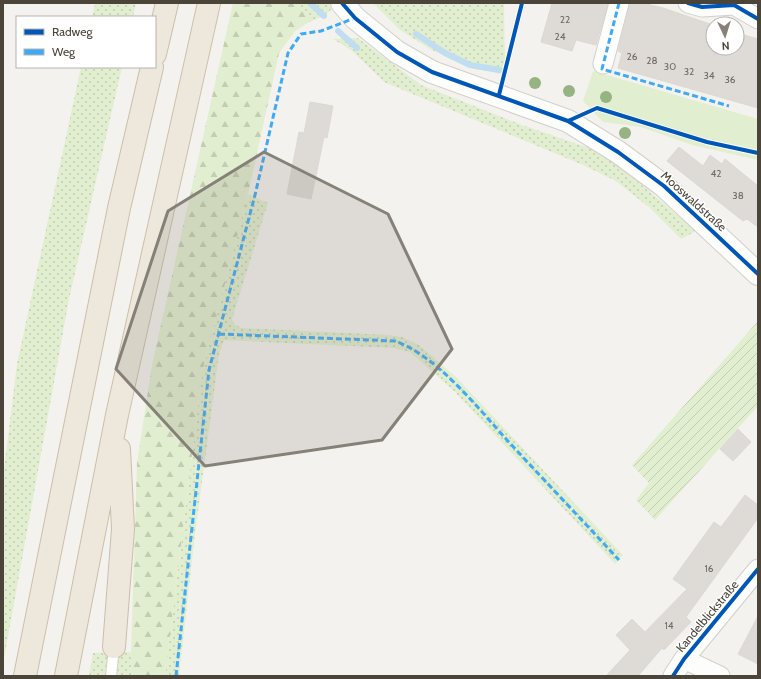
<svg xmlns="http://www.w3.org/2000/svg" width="761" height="679" font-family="Cabin,sans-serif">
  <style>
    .grass { fill: url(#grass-dots) }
    .forest { fill: url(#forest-firs) }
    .park { fill: #e1eecf }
    .garden { fill: url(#garden-furrows) }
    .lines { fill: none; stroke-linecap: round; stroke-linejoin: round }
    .stream { stroke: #c0ddf1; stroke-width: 6 }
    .building { fill: #dedbd6; stroke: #dcd9d4 }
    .service-casing { stroke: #d2d0cb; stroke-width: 12 }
    .minor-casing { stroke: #d2d0cb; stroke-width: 21 }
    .tertiary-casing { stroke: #d2d0cb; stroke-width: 24 }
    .motorway-casing { stroke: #ccbfa9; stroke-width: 24 }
    .service { stroke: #fdfdfc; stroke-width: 10 }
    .minor { stroke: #fdfdfc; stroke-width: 19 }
    .tertiary { stroke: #fdfdfc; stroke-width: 22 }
    .motorway { stroke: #ede8db; stroke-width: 22 }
    .quiet { stroke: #3fa9f5; stroke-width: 3; stroke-dasharray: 6 3; stroke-linecap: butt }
    .cycleway-casing { stroke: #fff; stroke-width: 6 }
    .cycleway { stroke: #0057b8; stroke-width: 4 }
    .tree { fill: #96b382 }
    .marked { fill: #868178; fill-opacity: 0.2; stroke: #868178; stroke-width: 3; stroke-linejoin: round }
    .labels { text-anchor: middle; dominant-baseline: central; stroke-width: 3; stroke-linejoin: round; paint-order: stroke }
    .number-label { font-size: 10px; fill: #706a61 }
    .street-label { font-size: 12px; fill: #4b4439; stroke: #fff }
  </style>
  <defs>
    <pattern id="grass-dots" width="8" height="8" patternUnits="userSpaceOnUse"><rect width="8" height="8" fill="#e1eecf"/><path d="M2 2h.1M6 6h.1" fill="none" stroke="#c3cdb2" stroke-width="1.8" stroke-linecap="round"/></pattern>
    <pattern id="forest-firs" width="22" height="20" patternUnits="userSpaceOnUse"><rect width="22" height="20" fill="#e1eecf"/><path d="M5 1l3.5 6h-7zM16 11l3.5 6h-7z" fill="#c3cdb2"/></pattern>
    <pattern id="garden-furrows" width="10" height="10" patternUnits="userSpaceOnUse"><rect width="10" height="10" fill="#e1eecf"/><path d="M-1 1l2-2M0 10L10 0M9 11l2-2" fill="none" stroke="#c3cdb2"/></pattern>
  </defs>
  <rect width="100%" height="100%" fill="#f4f2ee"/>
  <path class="grass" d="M95,3h41l-3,14h-41z
    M293,3h35l4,6 -8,7 -15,6 -7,-12z
    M373,3h131l1,62 -3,9 -32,-6 -40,-19 -30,-19z
    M358,38l63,47 101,40 82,28 92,78 -15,8 -31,-31 -34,-27 -33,-16 -199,-83 -33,-32 -18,-11z
    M81,67h41l-53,232 -66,365v-187l14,-113z
    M248,194l20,9 -36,116 3,6 7,3 147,7 13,2 17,8 37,32 167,178 -8,9 -161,-173 -44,-39 -17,-4 -169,-8 -5,14 -25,188 -15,134h-14l37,-303z
    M131,652l1,24h-43l4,-23z"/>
  <path class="forest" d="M233,3h60l9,7 7,12 -14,9 -16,22 -31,141 -46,179 -37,303h-33l-1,-24 6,-189 15,-98z"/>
  <path class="park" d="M593,71l165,48v41l-66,-15 -51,-18 -38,-5 -20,-21z"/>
  <path class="garden" d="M758,321v85l-103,114 -19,-20 13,-17 -17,-18z"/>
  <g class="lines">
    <path class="stream" d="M310,3l14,13
      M338,31l19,17
      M416,34l29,19 25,12 30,5"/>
  </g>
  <path class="building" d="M552,3h56l-12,42 -20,-5 -4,11 -31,-9z
    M630,3h12l21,5 50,17v23h24v-15l21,6v69l-140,-40 4,-15 -4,-2z
    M310,102l23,4 -6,32 -3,-1 -13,62 -24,-5 12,-62 5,1z
    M679,147l24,19 7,-11 12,9 3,-5 33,27v41l-11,-8 -4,2 -76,-60z
    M738,429l13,13 -18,19 -13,-12z
    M745,495l13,10v13l-72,99 5,5 -27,28 -2,-2 -24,28h-32l24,-26 -14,-15 16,-16 13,13 42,-43 -14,-10 41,-57 7,5z
    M758,616v48l-20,-10z"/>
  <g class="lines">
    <defs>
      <path id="service" d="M111,676l3,-29"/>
      <path id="minor" d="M688,3l14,4 32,-2 24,14
        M603,64l16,-61
        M684,659l36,17
        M673,676l11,-17 74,-90"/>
      <path id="tertiary" d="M342,3l13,15 42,34 35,20 136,49 50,31 46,34 94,88"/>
      <path id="motorway" d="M155,54l12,-51
        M114,647l9,-118 -4,-80
        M25,676l94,-468 33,-141
        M66,676l51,-261 92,-412"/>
    </defs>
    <use href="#service" class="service-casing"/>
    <use href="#minor" class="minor-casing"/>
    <use href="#tertiary" class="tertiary-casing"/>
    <use href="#motorway" class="motorway-casing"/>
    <use href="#service" class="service"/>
    <use href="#minor" class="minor"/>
    <use href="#tertiary" class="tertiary"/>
    <use href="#motorway" class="motorway"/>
    <path class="quiet" d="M619,3l-17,66 127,37
      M219,334l176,7c42,15 82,66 112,99 37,40 75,80 112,120
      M176,676l33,-306 46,-175 33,-142 13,-19 20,-3 34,-13"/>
    <defs>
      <path id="cycleway" d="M342,3l13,15 42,34 35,20 136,49 50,31 46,34 94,88
        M688,3l14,4 32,-2 24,14
        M499,95l23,-92
        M568,121l29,-13 110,34 51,11
        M673,676l11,-17 74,-90"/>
    </defs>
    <use href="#cycleway" class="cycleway-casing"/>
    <use href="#cycleway" class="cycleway"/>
  </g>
  <g class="tree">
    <circle cx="535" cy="83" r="6"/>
    <circle cx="569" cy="91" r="6"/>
    <circle cx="606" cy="97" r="6"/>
    <circle cx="625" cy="133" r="6"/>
  </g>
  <path class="marked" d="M264,152l124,62 64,135 -70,91 -177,26 -89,-97 52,-158z"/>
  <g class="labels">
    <g class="number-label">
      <text x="565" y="19">22</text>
      <text x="560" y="36">24</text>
      <text x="632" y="56">26</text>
      <text x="652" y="60">28</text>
      <text x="670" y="66">30</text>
      <text x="689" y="71">32</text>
      <text x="709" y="75">34</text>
      <text x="730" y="79">36</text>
      <text x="716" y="173">42</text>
      <text x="738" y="195">38</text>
      <text x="709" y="568">16</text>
      <text x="669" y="625">14</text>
    </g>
    <g class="street-label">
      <text transform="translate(694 201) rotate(42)">Mooswaldstraße</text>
      <text transform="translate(707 616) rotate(-50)">Kandelblickstraße</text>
    </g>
  </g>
  <rect width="761" height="679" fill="none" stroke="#4b4439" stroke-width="8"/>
  <rect x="16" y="16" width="140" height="52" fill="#ffffff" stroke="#b7b4b0"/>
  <rect x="24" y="29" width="20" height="6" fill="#0057b8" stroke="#b7b4b0"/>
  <text x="52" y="36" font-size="12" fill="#4b4439">Radweg</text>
  <rect x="24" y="49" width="20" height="6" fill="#3fa9f5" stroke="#b7b4b0"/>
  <text x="52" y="56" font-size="12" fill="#4b4439">Weg</text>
  <g transform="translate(725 36) rotate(176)"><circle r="19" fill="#ffffff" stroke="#b7b4b0"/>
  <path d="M0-3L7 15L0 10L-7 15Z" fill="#868178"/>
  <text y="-6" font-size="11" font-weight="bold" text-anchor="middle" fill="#4b4439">N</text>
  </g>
</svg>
